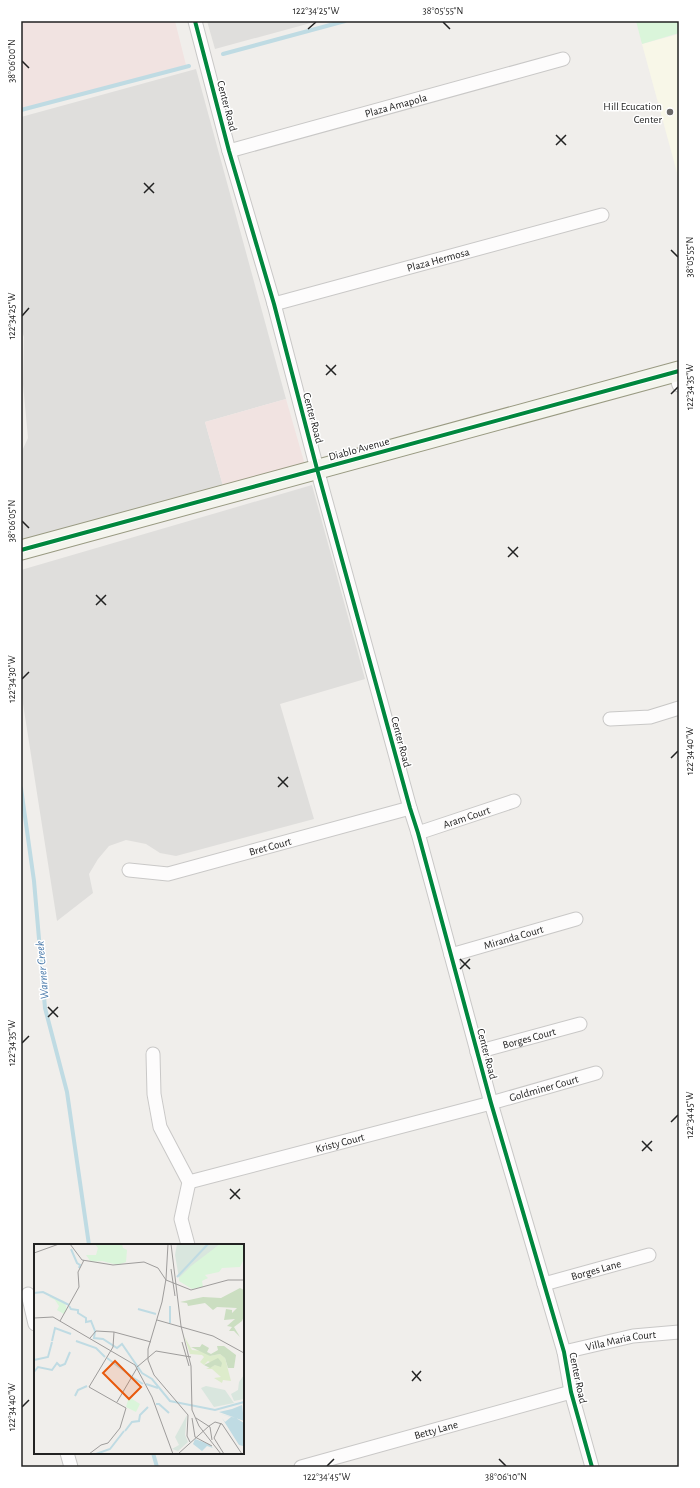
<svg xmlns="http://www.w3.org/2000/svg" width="700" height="1488" font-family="'Alegreya Sans',sans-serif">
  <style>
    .residential { fill: #dfdedc }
    .commercial { fill: #f1e3e1 }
    .education { fill: #f8f7e8 }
    .park { fill: #daf5da }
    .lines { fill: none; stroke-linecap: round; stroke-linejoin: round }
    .stream { stroke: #bfdbe3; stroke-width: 4 }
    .street-casing { stroke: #c9c8c7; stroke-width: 15 }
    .secondary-casing { stroke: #999a82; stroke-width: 21 }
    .street { stroke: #fdfcfc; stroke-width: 13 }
    .secondary { stroke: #f4f4ed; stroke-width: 19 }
    .cycleway-casing { stroke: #fff; stroke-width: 6 }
    .cycleway { stroke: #00873e; stroke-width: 4 }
    .ticks { fill: none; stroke: #222; stroke-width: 1.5 }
    .poi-dot { fill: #6a6968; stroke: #fff; stroke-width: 1.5 }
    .labels { text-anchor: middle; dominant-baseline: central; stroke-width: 3; stroke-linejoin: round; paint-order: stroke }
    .street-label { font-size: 11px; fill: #222; stroke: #fff }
    .poi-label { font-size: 11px; fill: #222; stroke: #fff; text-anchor: end }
    .water-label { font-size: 12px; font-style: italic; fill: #4a7aab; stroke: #fff }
    .inset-river { fill: none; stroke: #bfdbe3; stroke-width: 2 }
    .inset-road { fill: none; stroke: #9e9c9b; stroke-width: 1 }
    .view { fill: #e8590c; fill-opacity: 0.15; stroke: #e8590c; stroke-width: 2 }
    .inset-edge { fill: none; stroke: #222; stroke-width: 2 }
    .neatline { fill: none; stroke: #222; stroke-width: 1.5 }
    .ticks-label { font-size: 10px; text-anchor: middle; fill: #222 }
  </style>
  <rect width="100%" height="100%" fill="#f0eeeb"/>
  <path class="residential" d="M207,21h111l-103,28z
    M196,69l90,330 -81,23 18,64 -202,58v-91l7,-15 -5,-54 1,-47 -3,-8v-212z
    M312,485l53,194 -85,25 34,115 -138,37 -16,-3 -14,-9 -20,-4 -17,6 -11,13 -9,15 4,19 -36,28 -36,-230v-121z"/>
  <path class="commercial" d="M21,21h154l11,44 -165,45z
    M286,399l19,66 -82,21 -18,-64z"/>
  <path class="education" d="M679,34v146l-37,-136z"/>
  <path class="park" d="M636,21h43v12l-37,11z"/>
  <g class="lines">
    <path class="stream" d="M223,54l122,-33
      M21,110l168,-44
      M21,788l13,93 11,127 22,84 22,153
      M153,1453l4,14"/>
    <defs>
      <g id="street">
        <path d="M195,21l34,130 45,153 43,165 93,339 8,25 73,270 73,249 7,40 21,75"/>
        <path id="s1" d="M229,151l334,-92"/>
        <path id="s2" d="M274,304l328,-89"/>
        <path d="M675,372l4,13"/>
        <path d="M610,719l40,-2 29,-9"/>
        <path id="s3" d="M418,833l96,-32"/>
        <path id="s4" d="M129,870l39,4 242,-66"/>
        <path id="s5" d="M451,955l125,-36"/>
        <path id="s6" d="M477,1052l103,-28"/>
        <path d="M153,1054l1,40 6,33 29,55 -8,37 7,26"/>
        <path id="s7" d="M189,1182l302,-79 105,-30"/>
        <path id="s8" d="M544,1284l105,-29"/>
        <path d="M28,1294l7,30"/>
        <path id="s9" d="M564,1352l69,-16 46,-4"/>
        <path d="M67,1453l4,14"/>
        <path id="s10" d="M301,1467l270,-75"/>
      </g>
      <path id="secondary" d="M21,550l658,-179"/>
    </defs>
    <use href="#street" class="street-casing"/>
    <use href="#secondary" class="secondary-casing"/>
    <use href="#street" class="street"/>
    <use href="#secondary" class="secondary"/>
    <defs>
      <path id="cycleway" d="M195,21l34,130 45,153 43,165 93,339 8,25 73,270 73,249 7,40 21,75
        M21,550l658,-179"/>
    </defs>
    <use href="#cycleway" class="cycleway-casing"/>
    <use href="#cycleway" class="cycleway"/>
  </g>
  <path class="ticks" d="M443,22l7,7M308,29l8,-7M22,61l7,7M556,135l10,10M556,145l10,-10M144,183l10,10M144,193l10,-10M671,250l7,7M22,316l7,-8M326,365l10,10M326,375l10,-10M671,394l7,-7M22,521l7,7M508,547l10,10M508,557l10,-10M96,595l10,10M96,605l10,-10M22,679l7,-7M671,758l7,-7M278,777l10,10M278,787l10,-10M460,959l10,10M460,969l10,-10M48,1007l10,10M48,1017l10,-10M22,1043l7,-7M671,1122l7,-7M642,1141l10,10M642,1151l10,-10M230,1189l10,10M230,1199l10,-10M412,1371l9,10M412,1381l9,-10M22,1407l7,-7M499,1459l7,7M327,1466l7,-7"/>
  <circle class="poi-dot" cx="670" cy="112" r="4"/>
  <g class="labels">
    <g class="street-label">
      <text stroke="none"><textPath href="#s1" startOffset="173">Plaza Amapola</textPath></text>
      <text transform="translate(227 106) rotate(75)">Center Road</text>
      <text stroke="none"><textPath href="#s2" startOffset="170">Plaza Hermosa</textPath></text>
      <text transform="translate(313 418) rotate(75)">Center Road</text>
      <text transform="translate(359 449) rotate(-15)">Diablo Avenue</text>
      <text transform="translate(401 742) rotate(75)">Center Road</text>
      <text stroke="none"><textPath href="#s3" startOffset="51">Aram Court</textPath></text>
      <text stroke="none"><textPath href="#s4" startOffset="145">Bret Court</textPath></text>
      <text stroke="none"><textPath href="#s5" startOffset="65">Miranda Court</textPath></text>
      <text stroke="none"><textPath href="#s6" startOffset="54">Borges Court</textPath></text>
      <text transform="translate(487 1054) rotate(75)">Center Road</text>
      <text stroke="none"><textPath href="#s7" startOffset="367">Goldminer Court</textPath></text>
      <text stroke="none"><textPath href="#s7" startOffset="156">Kristy Court</textPath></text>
      <text stroke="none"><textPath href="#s8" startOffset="54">Borges Lane</textPath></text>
      <text stroke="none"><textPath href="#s9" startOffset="58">Villa Maria Court</textPath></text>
      <text transform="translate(578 1378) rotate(78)">Center Road</text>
      <text stroke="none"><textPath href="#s10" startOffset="140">Betty Lane</textPath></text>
    </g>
    <g class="poi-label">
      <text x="662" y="106">Hill Ecucation<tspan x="662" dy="13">Center</tspan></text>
    </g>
    <g class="water-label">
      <text transform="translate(42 970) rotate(-95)">Warner Creek</text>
    </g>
  </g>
  <g transform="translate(34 1244)">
    <rect width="210" height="210" fill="#f0eeeb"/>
    <path d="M150,92l8,14 11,1 7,5 10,-2 5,4 6,23 -8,-1 -1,3 -8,-5 7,-1 -9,-8h-6l9,-4 -7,-4 -4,4 -4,-3 4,-5 -2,-2 -12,-1z" fill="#ddeccb"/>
    <path d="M206,44l4,2v26l-2,5 -8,6 6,10 -6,-6h-5l3,-4 -5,-1 8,-7 -11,1 2,-11 6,1v3l5,-5 -20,-1 -4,3 -8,-7 -17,3 -1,-3 -7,-1 23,-5 18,1zM168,100l7,4 -2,4 4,2 7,-4 -1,-4h7l12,9 -2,13h-6l-3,-10 -5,-4 -10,2 -19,-9h9zM184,114l4,5 -1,4 -6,-2 -5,3 -6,-3z" fill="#cbdec1"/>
    <path d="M143,0h43l-41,34 -4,-23zM210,131v24l-10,2 -3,-7 7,-4 1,-8zM172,142l19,4 9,13 -20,4 -13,-19zM153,171l-2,20 3,7 -10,9 -6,-2 7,-4 -4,-8z" fill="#d9e6de"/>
    <path d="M61,0h27l1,4 4,2 -1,12 -8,3 -16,-4 -11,1 -5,-7h10l2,-7zM186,0h24v15l-4,8 -18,1 -3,4 -14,3 3,3 -6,3 1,6 -11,2 -13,-8v-3l12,-12zM15,53h2l13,4 3,8 -3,5 -7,-4 2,-4 -4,-6zM95,153l11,7 -4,8 -10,-5z" fill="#daf5da"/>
    <path d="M208,161l2,16 -25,-9 13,-3zM186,170l16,4 8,5 -1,23 -4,-1 -17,-27 3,4 6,-5zM161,195l14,5 4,4 -6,-2 -5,5 -9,-7z" fill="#bfdbe3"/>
    <path class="inset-river" d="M37,5l6,14 3,2 -1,3M143,33l31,-33M0,49l9,-1 26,13M35,62l2,3 7,1v3l8,5v4l5,-1 4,10 -1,7 9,1 14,9 5,-4 20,29 10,6 18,22 45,9 29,-8M104,65l18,5M136,79v-17M18,97l3,-13 16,6M42,97l20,7 9,9M73,114l24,18M0,116l14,-3 4,-15M0,128l4,-5 14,3 5,-7 3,3 5,-2 5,-12M98,133l11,7M112,140l12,4M41,152l3,-6 9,-4M122,160h3l10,9M91,187l7,-9 7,-1 1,-6 8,-8M62,210l14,-5 14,-18"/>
    <path class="inset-road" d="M36,0l12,16 31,5 31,-3 14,6 8,12 25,10 37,-10h16M137,0l10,82 10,40 1,44 7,16 22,28M0,9l25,-9M137,25l4,27M132,35l2,-35M132,35l-4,23 -14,47v11l6,15 34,40 -1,21 3,6M0,74l19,-1 82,48 17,32 21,57M123,76l56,16 31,17M26,77l19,-34 -1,-15 6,-12M56,94l6,-7 18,1 37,10M148,98l7,24M103,123l19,-16 35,6M83,158l20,-34M158,174l3,19 17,9M162,174l14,9 2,13M187,179l-7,15 10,16M175,182l6,-4 7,2 20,30M55,210l12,-9 7,-2 12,-15 6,-20 -37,-21 24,-40 1,-15M144,210l31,-28"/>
    <path class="view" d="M81,117l26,26 -12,12 -26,-26z"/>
    <rect width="210" height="210" class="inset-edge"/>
  </g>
  <rect width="700" height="1488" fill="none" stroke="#ffffff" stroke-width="44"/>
  <rect x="22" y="22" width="656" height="1444" class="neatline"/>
  <g class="ticks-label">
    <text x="316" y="14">122°34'25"W</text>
    <text x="443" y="14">38°05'55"N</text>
    <text transform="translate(11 61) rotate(-90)" y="4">38°06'00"N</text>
    <text transform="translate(689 257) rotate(-90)" y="4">38°05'55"N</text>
    <text transform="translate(11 316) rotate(-90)" y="4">122°34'25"W</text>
    <text transform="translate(689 387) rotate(-90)" y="4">122°34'35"W</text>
    <text transform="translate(11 521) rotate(-90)" y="4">38°06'05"N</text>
    <text transform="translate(11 679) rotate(-90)" y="4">122°34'30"W</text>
    <text transform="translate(689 751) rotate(-90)" y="4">122°34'40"W</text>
    <text transform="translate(11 1043) rotate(-90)" y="4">122°34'35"W</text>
    <text transform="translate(689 1115) rotate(-90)" y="4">122°34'45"W</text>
    <text transform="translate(11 1407) rotate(-90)" y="4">122°34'40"W</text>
    <text x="327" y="1480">122°34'45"W</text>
    <text x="506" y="1480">38°06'10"N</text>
  </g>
</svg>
